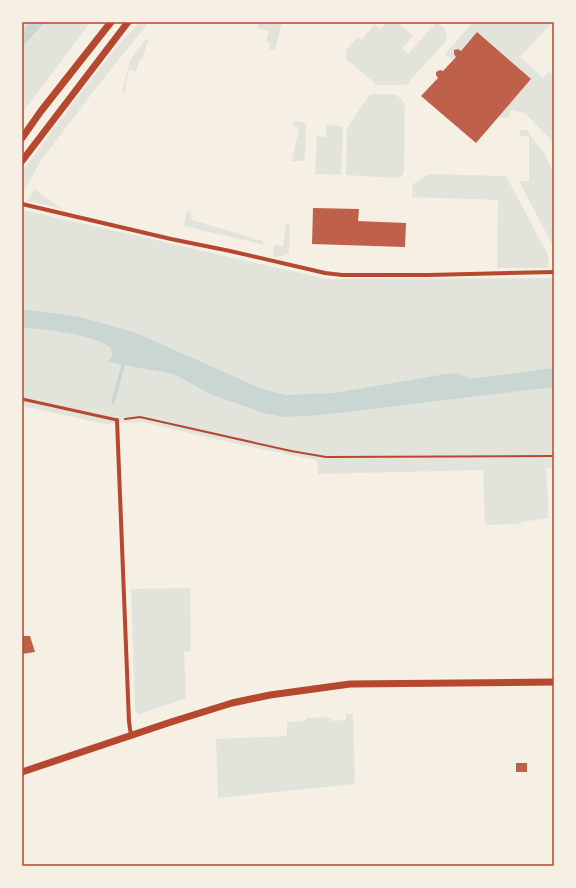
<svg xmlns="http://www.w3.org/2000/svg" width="576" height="888" font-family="'Times New Roman',serif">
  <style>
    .green { fill: #e2e4dc }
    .water { fill: #c9d6d2 }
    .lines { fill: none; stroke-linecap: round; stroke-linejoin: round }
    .stream { stroke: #c9d6d2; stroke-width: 3.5 }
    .building { fill: #bf614a }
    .path { stroke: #b5482f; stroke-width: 2 }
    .service { stroke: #b5482f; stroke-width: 3 }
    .minor { stroke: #b5482f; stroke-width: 4 }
    .tertiary { stroke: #b5482f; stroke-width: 7 }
    .neatline { fill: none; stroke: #b5482f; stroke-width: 1.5 }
  </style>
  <rect width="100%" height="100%" fill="#f6efe4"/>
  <path class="green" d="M22,22h69l-69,91z
    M140,22h9l-53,66 -56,74 -18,33v-24l60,-80 38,-48z
    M259,22h23l-7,28 -6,-1 2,-5 -5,-2 3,-11 -12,-3z
    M387,22h10l16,14 -11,12 6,6 28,-32 9,6 2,12 -41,45h-29l-31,-26v-9l12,-13 4,3 12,-16 6,5z
    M473,22h80l-33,35 23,21 6,-6 5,4v67l-29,-30 -14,-3 -2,8 -11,-1 -21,-85 -16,19 -3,-2 -4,1v4l2,3 -3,3 -8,-6z
    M145,40h3l-5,17 -4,5 -3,9 -7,-1 -5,24 -2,-1 8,-33z
    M370,94h26l9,10 -1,67c-1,5 -3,5 -8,7l-50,-3 1,-47z
    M294,120l12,3 -1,29 -1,9h-12l7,-33 -6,-2z
    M326,124l17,3 -2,48 -26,-1 2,-38 9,1z
    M520,130h7l18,25 9,19v74l-35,-67h10v-45h-9z
    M430,174l76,2 42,79 1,13h-52l1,-68 -86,-3 1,-13z
    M35,188l5,6 23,15 -35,-8z
    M23,210l304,69 227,-1v190h-8l3,50 -28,4 -1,2 -35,1 -2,-55 -165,4 -1,-14 -75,-15 -100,-23 -37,2 -83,-18v-194z
    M190,210l2,10 71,21 1,4 -80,-19 2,-14z
    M286,224h4l-1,30 -6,2 -10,1 1,-12 9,1z
    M190,588l1,63 -7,1 2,46 -46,16 -3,-1 -2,-2 -4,-122z
    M346,714h7l2,70 -137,14 -2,-59 71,-3v-14l19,-1v-3l25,-1 1,4 14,-1z"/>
  <path class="water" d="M30,22h15l-23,25v-16z
    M22,309l58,8 54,15 128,57 24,6 48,-2 112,-19 12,-1 12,6 84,-11v19l-233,28 -38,2 -19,-4 -54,-19 -36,-20 -66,-12 4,-6 -1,-8c-16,-13 -68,-20 -89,-20z"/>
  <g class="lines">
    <path class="stream" d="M113,402l11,-40"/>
  </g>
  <path class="building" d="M477,32l54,47 -55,64 -55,-47 17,-18 -2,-3v-3l4,-2 3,1 13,-14 -2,-3v-4l4,-1 3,2z
    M313,208l46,1 -1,12 48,2 -1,24 -93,-3z
    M22,636h8l5,16 -13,2z
    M516,763h11v9h-11z"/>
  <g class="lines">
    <path class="path" d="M125,419l15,-2 151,34 35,6 228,-1"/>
    <path class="service" d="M22,399l95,21"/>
    <path class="minor" d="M22,204l149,35 59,12 95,22 17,2h86l126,-3
      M117,420l12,302 2,13"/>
    <path class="tertiary" d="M22,138l19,-27 70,-89
      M22,161l106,-139
      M22,772l149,-50 61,-19 38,-8 80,-11 204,-2"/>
  </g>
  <rect width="576" height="888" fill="none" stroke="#f6efe4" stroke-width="46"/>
  <rect x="23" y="23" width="530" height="842" class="neatline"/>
</svg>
